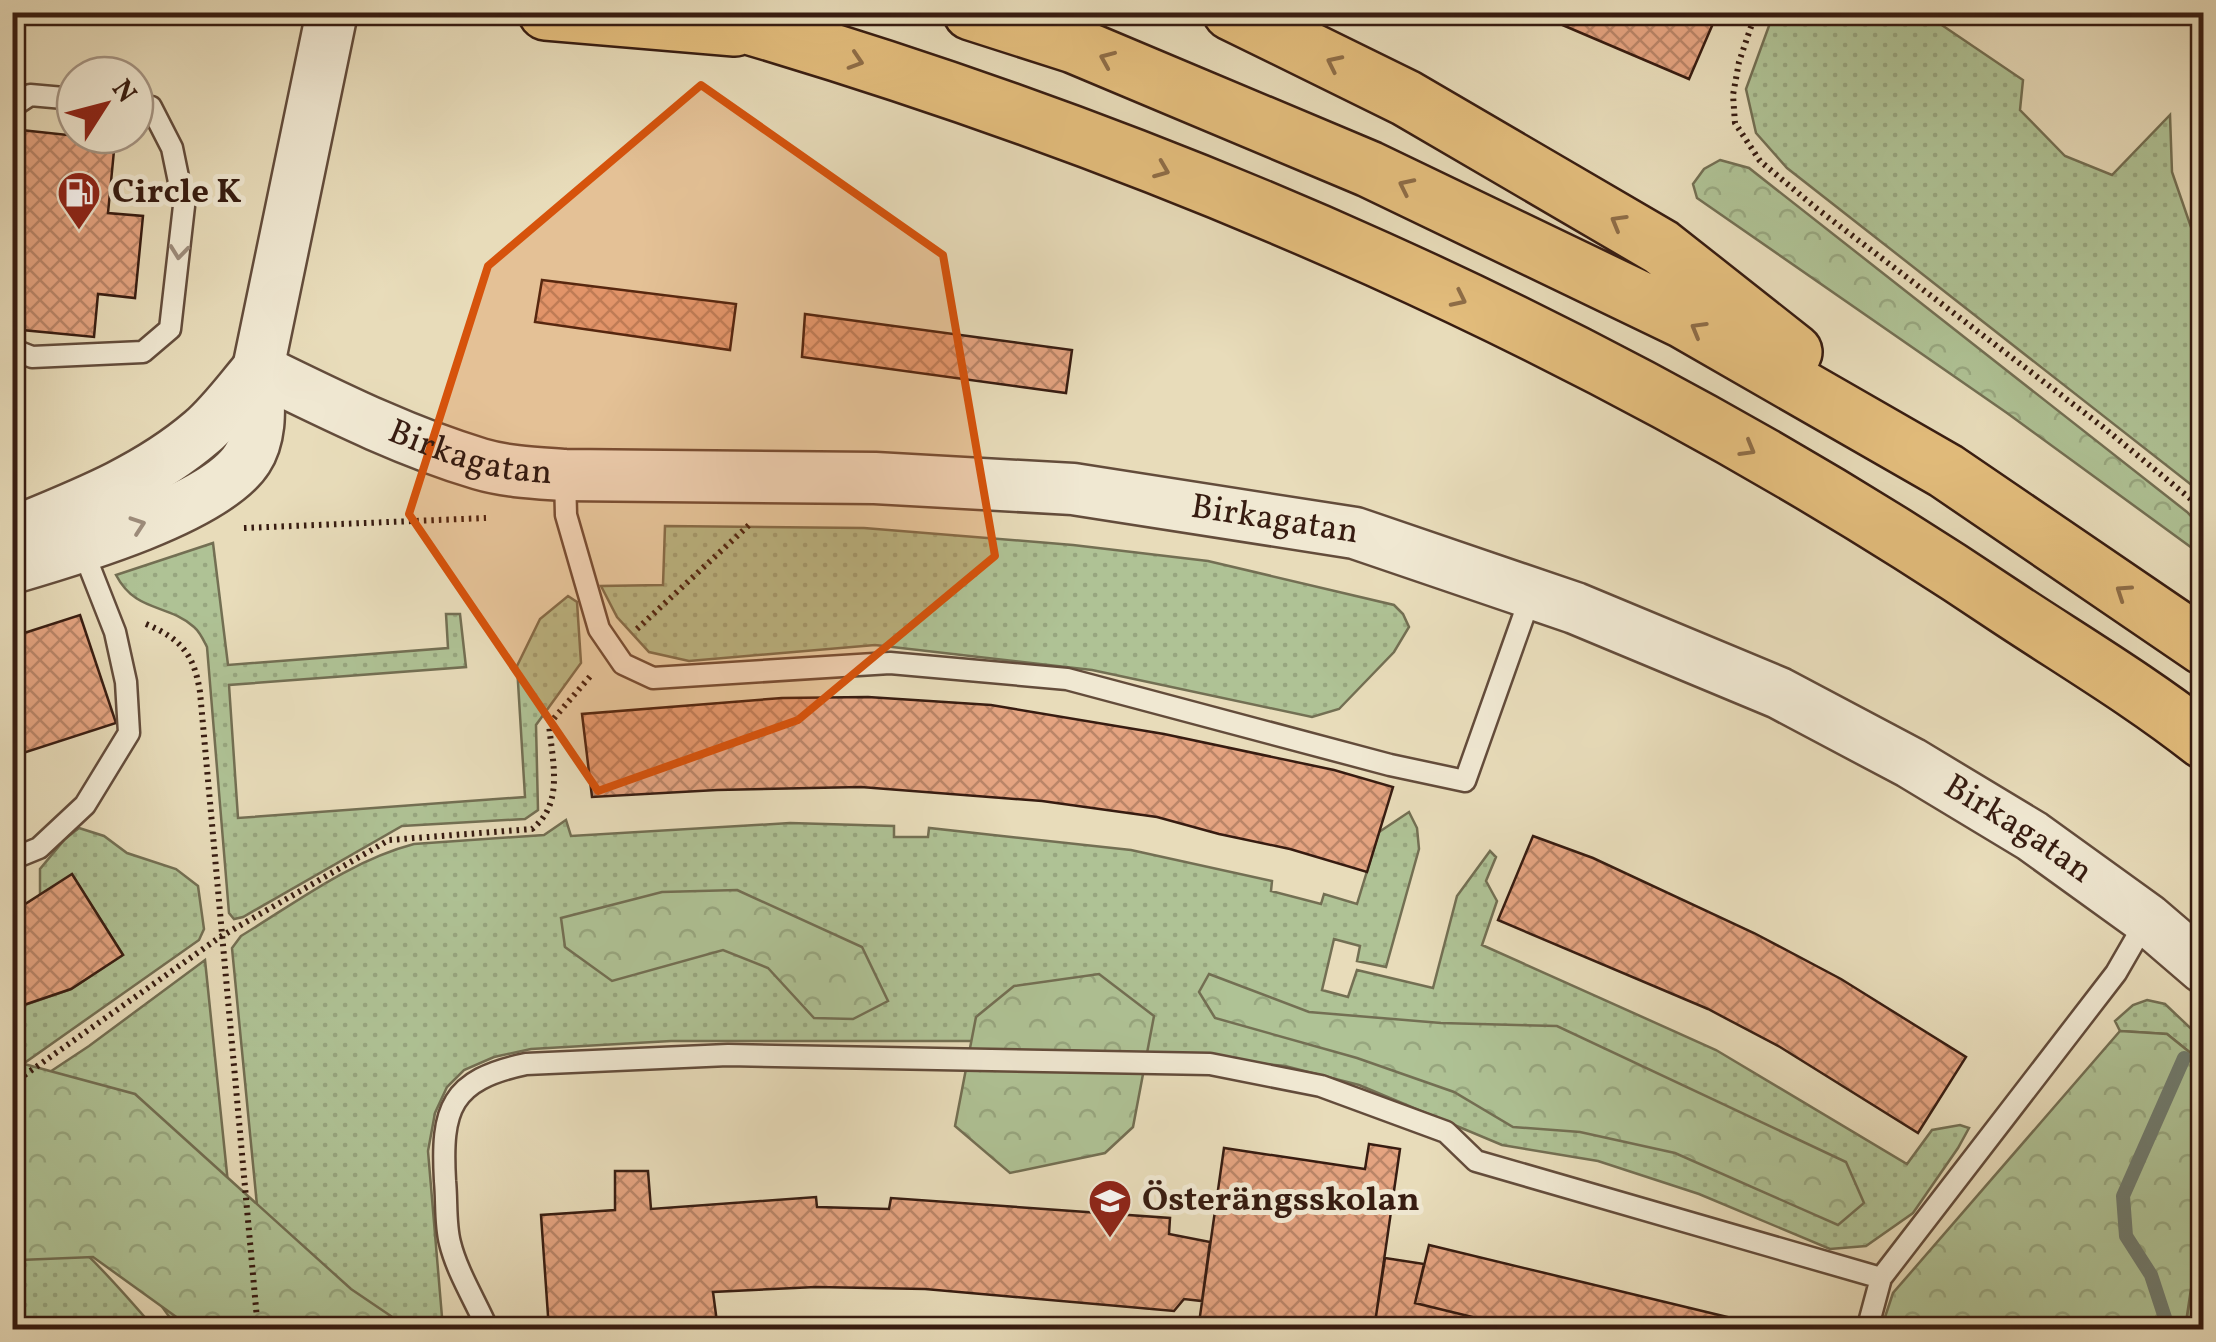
<svg xmlns="http://www.w3.org/2000/svg" width="2216" height="1342" font-family="Vollkorn,serif">
  <style>
    .green { fill: url(#green-dots); stroke: #736f53; stroke-width: 2.5 }
    .forest { fill: url(#forest-crowns); stroke: #736f53; stroke-width: 2.5 }
    .lines { fill: none; stroke-linecap: round; stroke-linejoin: round }
    .stream { stroke: #717c6f; stroke-width: 14 }
    .building { fill: url(#building-cross-hatch); stroke: #371c11; stroke-width: 2.5 }
    .service-casing { stroke: #634c3b; stroke-width: 25 }
    .tertiary-casing { stroke: #634c3b; stroke-width: 55 }
    .motorway-casing { stroke: #371c11; stroke-width: 60 }
    .path { stroke: #371c11; stroke-width: 6; stroke-dasharray: 2.5 5; stroke-linecap: butt }
    .service { stroke: #f0e8d2; stroke-width: 20 }
    .tertiary { stroke: #f0e8d2; stroke-width: 50 }
    .motorway { stroke: #e4be7d; stroke-width: 55 }
    .oneway { stroke: #8e6d47 }
    .oneway2 { stroke: #9d8c7b }
    .marked { fill: #d6530c; fill-opacity: 0.2; stroke: #d6530c; stroke-width: 8; stroke-linejoin: round }
    .labels { text-anchor: middle; dominant-baseline: central; stroke-width: 10; stroke-linejoin: round; paint-order: stroke }
    .poi-label { font-size: 35px; font-weight: bold; fill: #371c11; stroke: #f0e8d2; text-anchor: start }
    .street-label { font-size: 35px; fill: #371c11; stroke: #f0e8d2 }
  </style>
  <defs>
    <pattern id="green-dots" width="8" height="8" patternUnits="userSpaceOnUse" patternTransform="scale(2.5)"><rect width="8" height="8" fill="#afc295"/><path d="M2 2h.1M6 6h.1" fill="none" stroke="#97a67f" stroke-width="1.8" stroke-linecap="round"/></pattern>
    <pattern id="forest-crowns" width="20" height="18" patternUnits="userSpaceOnUse" patternTransform="scale(2.5)"><rect width="20" height="18" fill="#afc295"/><path d="M2 6a3 3 0 1 1 6 0M12 15a3 3 0 1 1 6 0" fill="none" stroke="#97a67f"/></pattern>
    <pattern id="building-cross-hatch" width="8" height="8" patternUnits="userSpaceOnUse" patternTransform="scale(2.5)"><rect width="8" height="8" fill="#e5a481"/><path d="M0 0l8 8M0 8l8-8" fill="none" stroke="#ba8568"/></pattern>
  </defs>
  <rect width="100%" height="100%" fill="#e8dcba"/>
  <filter id="stains"><feTurbulence type="fractalNoise" baseFrequency=".002" numOctaves="4"/><feColorMatrix values="0 0 0 0 .2 0 0 0 0 .09 0 0 0 0 .02 0 0 0 .5 -.17"/></filter>
  <radialGradient id="worn" r=".72"><stop offset=".6" stop-color="#630" stop-opacity="0"/><stop offset="1" stop-color="#630" stop-opacity=".3"/></radialGradient>
  <path class="green" d="M1774,12l150,1 99,67 -3,30 45,46 47,19 58,-60 2,57 31,90v232l-416,-326 -31,-35 -10,-44z
    M665,526l199,2 209,17 135,16 186,44 9,9 6,13 -15,25 -55,57 -27,8 -220,-47 -217,-25 -186,16 -40,-9 -32,-35 -16,-31 62,-1z
    M213,543l15,122 220,-17 -2,-34h14l6,53 -237,18 9,133 287,-21 -8,-131 23,-47 28,-23 9,6 4,61 -45,62 2,85 -13,9 -123,7 -159,91 -9,2 -5,-6 -22,-266c-3,-6 -7,-15 -13,-20 -27,-24 -58,-14 -78,-52z
    M1409,812l8,16 2,21 -33,118 -29,-6 3,-15 -26,-7 -12,51 26,7 9,-27 76,18 24,-92 33,-45 6,6 -10,24 11,20 -15,44 234,105 191,114 25,-34 28,-5 9,3 -11,20 -45,65 -47,33 -36,3 -131,-55 -101,-33 -96,-16 -143,-60 -74,-19 -258,-25h-356l-140,8 -37,8 -30,13 -17,17 -12,26 -7,38 15,178h-174l-37,-381 9,-12c54,-33 111,-76 173,-92l130,-9 22,-15 5,16 219,-13 104,3v11h34l1,-9 202,22 141,31 -1,10 50,13 3,-10 33,10 22,-72z
    M79,828l25,8 23,17 49,16 22,17 6,43 -5,11 -186,131v-62l58,-20 52,-34 -51,-80 -32,20v-26l25,-30z
    M205,960l38,369h-65l-166,-232 77,-51z
    M2147,1000l18,4 38,36v23l-36,-29 -47,-3 -5,-10 18,-16z
    M12,1195c58,36 99,83 143,134h-142z
    M2203,1279v50l-18,1 6,-41z"/>
  <path class="forest" d="M1720,160l29,8 438,344 16,17v27l-196,-143 -310,-215 -4,-14 11,-15z
    M737,890l125,57 26,54 -35,18 -39,-1 -46,-50 -45,-18 -111,31 -47,-34 -4,-29 101,-26z
    M1099,974l55,42 -21,111 -28,26 -95,20 -55,-47 21,-109 38,-31z
    M1209,974l100,38 132,11 116,3 289,136 18,41 -26,22 -163,-72 -95,-21 -67,-5 -59,-35 -97,-34 -142,-40 -16,-26z
    M2120,1031l47,3 36,29v216l-12,10 -6,40h-304l12,-36z
    M13,1061l122,33 216,195 59,40h-217l-100,-72 -73,3 -7,5z"/>
  <g class="lines">
    <path class="stream" d="M2169,1330l-18,-55 -25,-39 -3,-40 61,-138"/>
  </g>
  <path class="building" d="M1532,12h186l-29,67z
    M21,130l94,10 -7,73 35,3 -8,82 -37,-4 -4,43 -82,-8v-124z
    M542,280l194,24 -6,46 -195,-28z
    M805,314l267,36 -6,43 -264,-36z
    M80,615l36,108 -99,32 -5,-14v-104z
    M868,697l123,8 173,29 170,36 59,17 -26,85 -77,-23 -71,-15 -62,-17 -115,-16 -181,-14 -144,3 -125,7 -10,-83 200,-16z
    M1533,836l60,22 161,75 87,46 125,78 -48,76 -138,-86 -72,-38 -210,-89z
    M72,874l51,81 -52,34 -59,20v-101l10,-2z
    M1369,1144l31,5 -26,181h-176l26,-182 141,21z
    M615,1171h33l3,38 165,-12 1,10 72,2 2,-11 279,20 -1,16 41,8 -8,59 -18,-2 -10,12 -249,-22 -109,-2 -103,5 5,38h-169l-8,-115 74,-5z
    M1429,1245l323,78 -2,7h-224l-111,-27z
    M1385,1258l39,6 -9,39 111,27 -152,-1z"/>
  <g class="lines">
    <defs>
      <path id="service" d="M12,107l18,-12 45,4
        M12,349l20,8 111,-5 27,-23 14,-123 -12,-58 -21,-41 -16,-2
        M565,475l1,40 33,114 24,35 30,14 237,-15 177,16 323,86 75,16 66,-186
        M12,859l27,-11 46,-43 44,-72 -3,-51 -11,-50 -33,-84
        M488,1330c-12,-28 -31,-58 -38,-87 -5,-19 -3,-42 -5,-62 -4,-72 5,-101 81,-117l202,-9 482,9 111,22 125,46 30,29 405,117
        M1867,1330l14,-52 235,-305 30,-52"/>
      <g id="tertiary">
        <path id="s1" d="M258,369c72,35 145,72 222,95 27,8 57,9 85,11l310,3 198,11 282,44 220,75 204,85 132,70 121,73 115,83 57,49"/>
        <path d="M12,533c68,-28 134,-53 190,-101 20,-17 38,-42 56,-63"/>
        <path d="M12,568c58,-17 203,-59 235,-109 17,-26 11,-60 11,-90l74,-357"/>
      </g>
      <path id="motorway" d="M546,12l189,16
        M700,12c461,132 910,328 1308,596 65,43 134,84 196,133
        M971,12l103,33 295,124 314,151 263,151 258,176
        M1231,12l175,86 255,149 133,105"/>
    </defs>
    <use href="#service" class="service-casing"/>
    <use href="#tertiary" class="tertiary-casing"/>
    <use href="#motorway" class="motorway-casing"/>
    <path class="path" d="M1756,12l-17,50 -6,33 2,28 25,38 56,47 287,219 101,83
      M244,528l242,-10
      M146,624c35,15 48,30 54,68l58,638
      M637,629l112,-104
      M12,1084l208,-147 169,-97 143,-11c33,-26 20,-68 17,-105l44,-51"/>
    <use href="#service" class="service"/>
    <use href="#tertiary" class="tertiary"/>
    <use href="#motorway" class="motorway"/>
  </g>
  <defs><path id="oneway-chevron" d="M-2-3.5L2.5 0L-2 3.5" fill="none" stroke-width="1.6" stroke-linecap="round" stroke-linejoin="round" transform="scale(2.5)"/></defs>
  <g class="oneway">
    <use href="#oneway-chevron" transform="translate(1107 59) rotate(-157)"/>
    <use href="#oneway-chevron" transform="translate(856 61) rotate(18)"/>
    <use href="#oneway-chevron" transform="translate(1334 63) rotate(-154)"/>
    <use href="#oneway-chevron" transform="translate(1162 170) rotate(22)"/>
    <use href="#oneway-chevron" transform="translate(1406 186) rotate(-154)"/>
    <use href="#oneway-chevron" transform="translate(1618 222) rotate(-150)"/>
    <use href="#oneway-chevron" transform="translate(1459 299) rotate(26)"/>
    <use href="#oneway-chevron" transform="translate(1698 329) rotate(-150)"/>
    <use href="#oneway-chevron" transform="translate(1748 449) rotate(30)"/>
    <use href="#oneway-chevron" transform="translate(2123 592) rotate(-146)"/>
  </g>
  <g class="oneway2">
    <use href="#oneway-chevron" transform="translate(179 252) rotate(96)"/>
    <use href="#oneway-chevron" transform="translate(138 525) rotate(-19)"/>
  </g>
  <path class="marked" d="M701,85l242,170 52,301 -197,164 -200,71 -189,-277 79,-248z"/>
  <defs>
    <symbol id="fuel-pin" viewBox="-11 -11 22 30"><path d="M0 17L-7.5 6A9.5 9.5 0 1 1 7.5 6Z" fill="#8f2418" stroke="#f0e8d2"/><path d="M-5.5-6h7V0h2V4h1.3V-2.5L3-4.5l.8-.8L6-3V5H2.5V1h-1V6h-7ZM-4.2-4.7v3.2H.2V-4.7Z" fill="#fff"/></symbol>
    <symbol id="school-pin" viewBox="-11 -11 22 30"><path d="M0 17L-7.5 6A9.5 9.5 0 1 1 7.5 6Z" fill="#8f2418" stroke="#f0e8d2"/><path d="M0-5L7-2L0 1L-7-2ZM-4 1L0 2.5L4 1V4Q0 6-4 4Z" fill="#fff"/></symbol>
  </defs>
  <g fill-rule="evenodd">
    <use href="#fuel-pin" x="54" y="168" width="50" height="68"/>
    <use href="#school-pin" x="1085" y="1176" width="50" height="68"/>
  </g>
  <g class="labels">
    <g class="poi-label">
      <text x="112" y="193">Circle K</text>
      <text x="1142" y="1201">Österängsskolan</text>
    </g>
    <g class="street-label">
      <text stroke="none"><textPath href="#s1" startOffset="230">Birkagatan</textPath></text>
      <text stroke="none"><textPath href="#s1" startOffset="1040">Birkagatan</textPath></text>
      <text stroke="none"><textPath href="#s1" startOffset="1850">Birkagatan</textPath></text>
    </g>
  </g>
  <rect width="2216" height="1342" fill="none" stroke="#e8dcba" stroke-width="50"/>
  <rect x="15" y="15" width="2186" height="1312" fill="none" stroke="#371c11" stroke-width="5"/>
  <rect x="25" y="25" width="2166" height="1292" fill="none" stroke="#371c11" stroke-width="2.5"/>
  <g transform="translate(105 105) rotate(54)"><circle r="48" fill="#f0e8d2" stroke="#a69685" stroke-width="2.5"/>
  <path d="M0-8L18 38L0 25L-18 38Z" fill="#8f2418"/>
  <text y="-15" font-size="28" font-weight="bold" text-anchor="middle" fill="#371c11">N</text>
  </g>
  <rect width="100%" height="100%" filter="url(#stains)"/>
  <rect width="100%" height="100%" fill="url(#worn)"/>
</svg>
